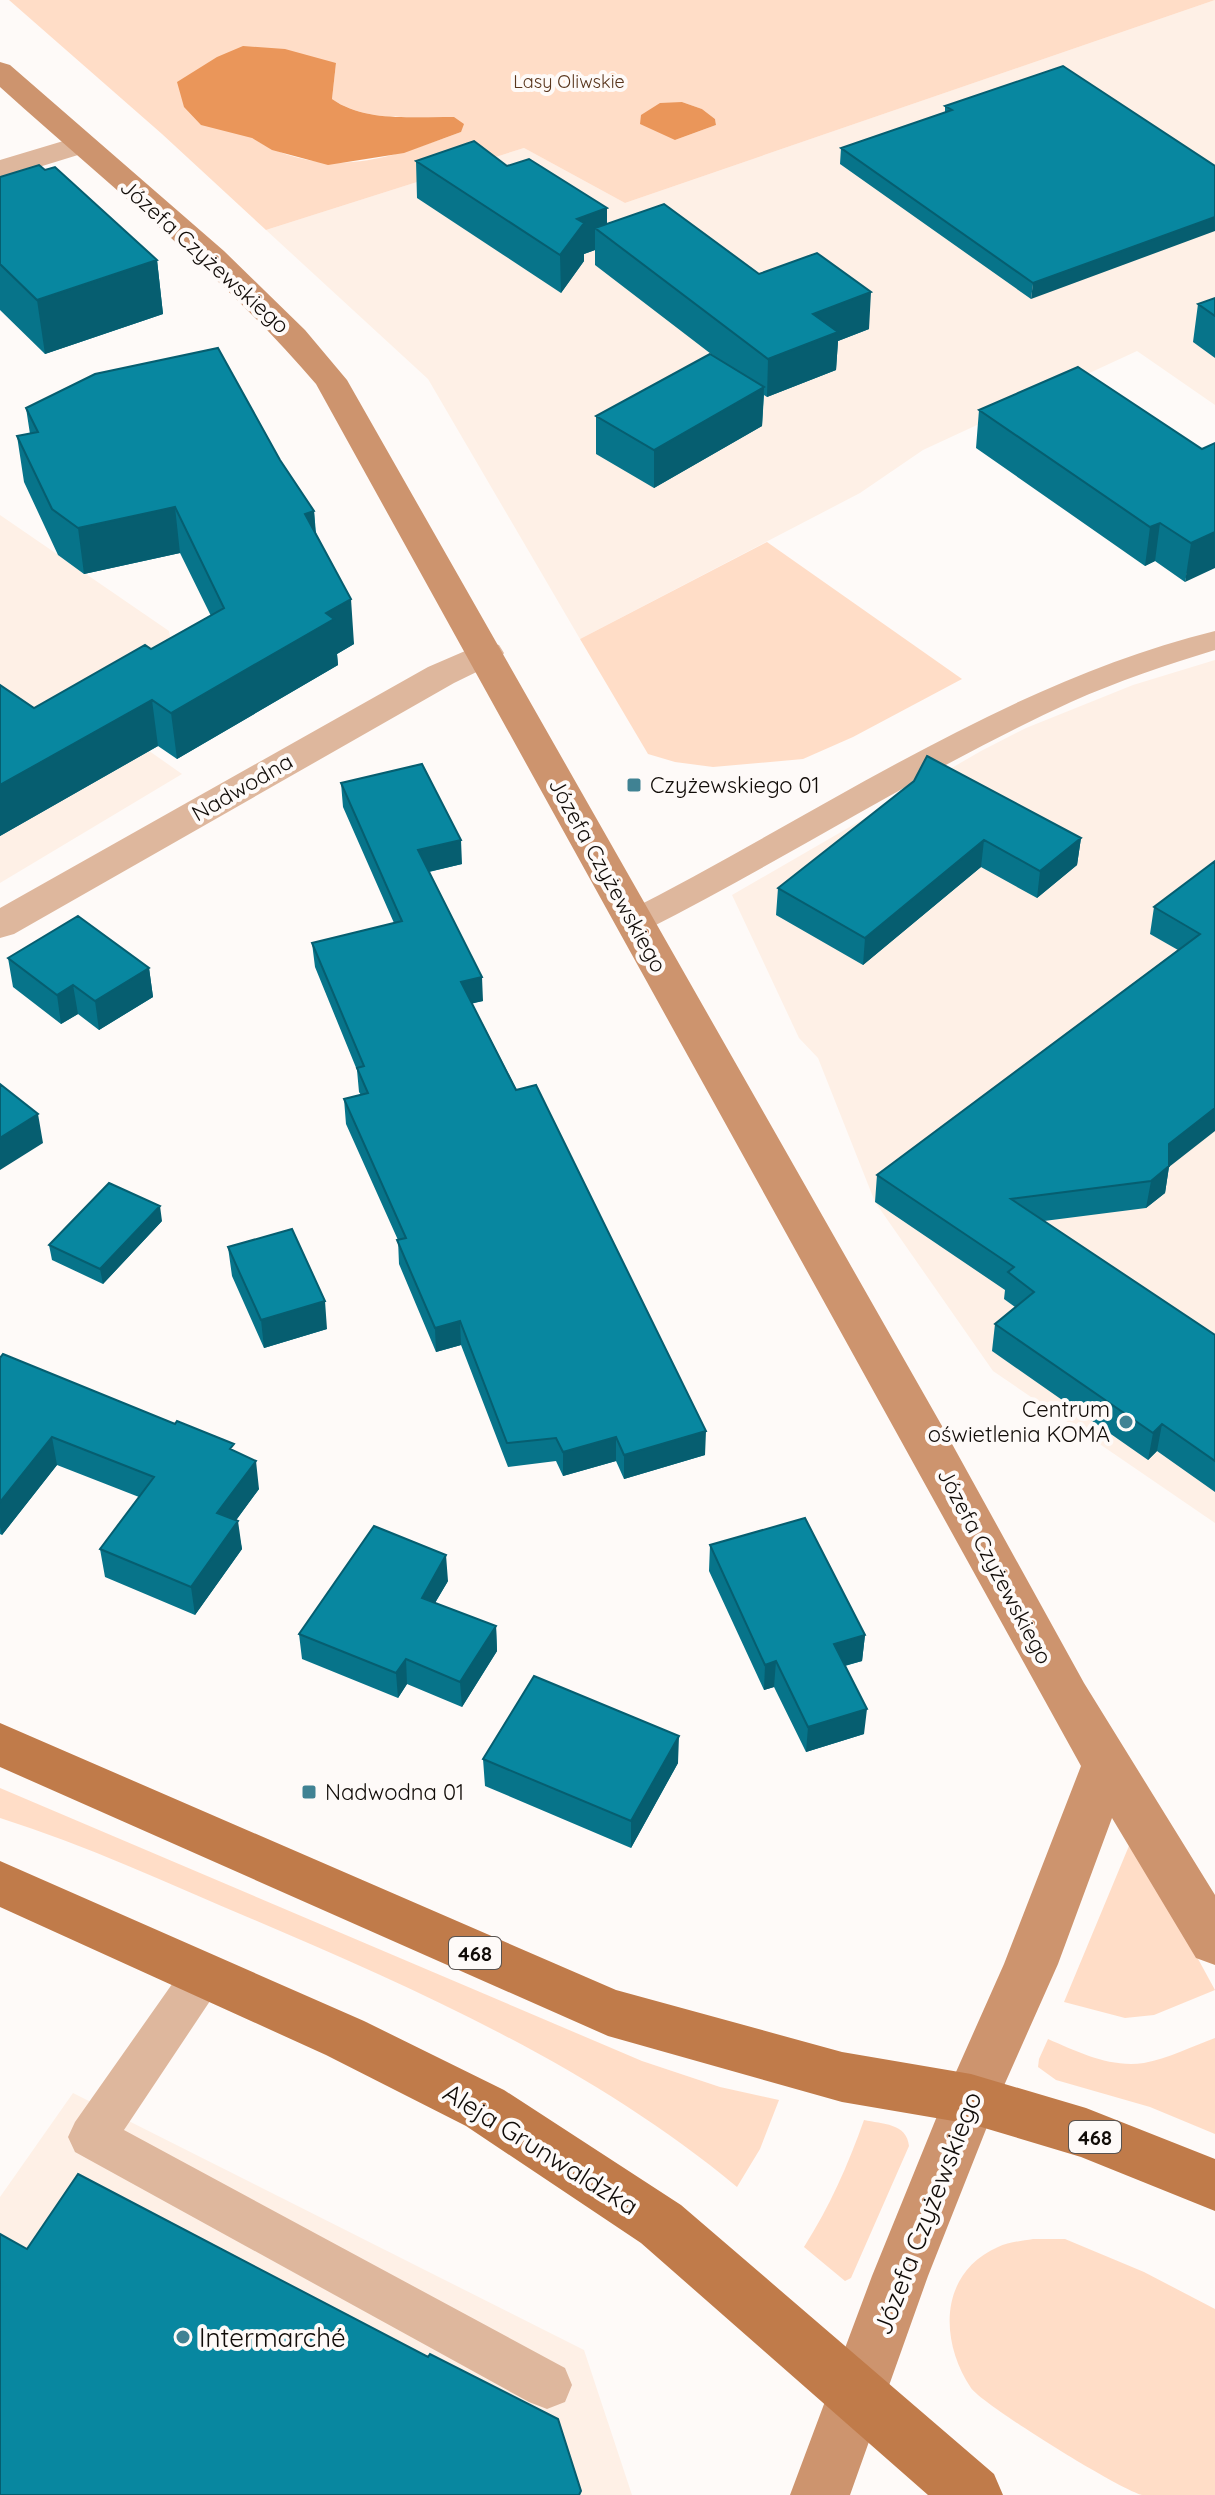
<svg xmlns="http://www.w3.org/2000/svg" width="1215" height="2495" font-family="Quicksand,sans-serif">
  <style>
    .built { fill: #fef0e6 }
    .green { fill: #ffddc7; fill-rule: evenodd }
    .water { fill: #ea965a }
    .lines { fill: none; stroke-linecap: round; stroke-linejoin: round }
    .lane { fill: #deb79d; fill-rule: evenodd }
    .street { fill: #deb79d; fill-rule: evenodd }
    .secondary { fill: #cd946e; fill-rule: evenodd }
    .primary { fill: #c07b4a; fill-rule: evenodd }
    .wall { fill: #07748a }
    .shaded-wall { fill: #065e70 }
    .building { fill: #0887a0; stroke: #065e70; stroke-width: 2 }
    .poi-dot { fill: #408293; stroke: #fefaf8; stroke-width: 3 }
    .labels { text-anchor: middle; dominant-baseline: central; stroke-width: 8; stroke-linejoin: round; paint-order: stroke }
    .far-park-label { font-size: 18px; fill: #58351c; stroke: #fefaf8 }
    .shield { fill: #fefaf8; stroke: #585350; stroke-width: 2 }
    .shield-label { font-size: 20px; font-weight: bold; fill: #110c08 }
    .street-label { font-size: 22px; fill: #110c08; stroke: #fefaf8 }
    .poi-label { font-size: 22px; fill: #110c08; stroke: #fefaf8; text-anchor: start }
    .near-street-label { font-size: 26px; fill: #110c08; stroke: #fefaf8 }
    .near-poi-label { font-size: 26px; fill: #110c08; stroke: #fefaf8; text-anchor: start }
  </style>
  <rect width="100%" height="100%" fill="#fefaf8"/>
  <path class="built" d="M1215,0v405l-78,-54 -214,99 -63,43 -280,146 -152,-260 -162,-149 258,-82 101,55z
    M0,515l169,116 4,20 -92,52 101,71 -182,109z
    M1215,660v863l-222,-152 -118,-169 -57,-144 -19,-20 -67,-143 249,-144 45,-23 107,-43z
    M73,2093l511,257 48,145h-632v-298z"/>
  <path class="green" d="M9,0h1206l-590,203 -101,-55 -258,82 -104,-96zM336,63l-4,36c35,24 80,17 121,18l8,15c-73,27 -136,50 -209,6zM682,102l20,7 13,10 1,6 -41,15z
    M767,542l195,137 -109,58 -50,22 -90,8 -38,-5 -27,-8 -68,-115z
    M0,1788l642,273 78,26 59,13 -19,49 -23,38c-143,-119 -314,-195 -485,-268 -83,-35 -166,-74 -252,-101z
    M1131,1841l6,6 78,143 -61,25 -29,3 -61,-16z
    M1215,2038v96l-65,-27 -94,-27 -18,-13 1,-8 9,-20c30,13 62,29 96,24 23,-4 49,-17 71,-25z
    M864,2120c18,4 43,3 45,26l-58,132 -6,3 -41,-34c26,-41 44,-82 60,-127z
    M1033,2239h32l79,33 71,37v186c-22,0 -52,0 -73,0 -22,-5 -159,-90 -171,-107 -32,-48 -32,-115 27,-141 10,-5 24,-6 35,-8z"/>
  <path class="water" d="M243,46l42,3 51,14 -4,36c34,24 81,17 122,18l10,7 -3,8 -57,21 -76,12 -56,-15 -20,-12 -51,-13 -17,-18 -7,-25 40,-25z
    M682,102l20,7 13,10 1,6 -41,15 -35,-16 1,-9 19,-12z"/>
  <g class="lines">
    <path class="lane" d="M1215,631v19c-49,15 -97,31 -144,52 -146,67 -281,155 -425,228l-12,3 -12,-3 -5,-8 5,-8c195,-98 379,-230 593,-283z
      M205,1954l16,6 7,14 -104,156 441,238 7,17 -7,17 -18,7 -18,-7 -454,-250 -7,-15 7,-15 114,-162z"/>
    <path class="street" d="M80,136l11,3 4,6 -4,6 -91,28v-19z
      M486,642l13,3 5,8 -5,8 -45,22 -440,251 -14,4v-30l428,-241z"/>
    <path class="secondary" d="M0,62l10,3 214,186 81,79 42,50 599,1053 138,250 131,212v70l-19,-7 -84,-140 -54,146 -60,135 -70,177 -78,219h-60l82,-219 72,-177 60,-135 77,-198 -765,-1382c-95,-111 -209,-200 -316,-297z"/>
    <path class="primary" d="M0,1723l616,267 226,62 129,22 115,34 129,51v52l-134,-54 -110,-33 -129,-22 -234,-66 -608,-269z
      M0,1861l364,160 140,69 177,115 313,269 9,21h-75l-287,-252 -175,-117 -140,-71 -326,-148z"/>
  </g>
  <path class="wall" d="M1063,66l-32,233 -191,-135 1,-16 104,-35v-7z
    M416,161l91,5 100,57 152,51 110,55 -31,12 -2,29 -69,27 -3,-2 -2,31 -108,62 -58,-34v-38l119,-59 -120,-92v-15l-11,4v7l-23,32 -144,-95z
    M0,177l157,83 6,54 -118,40 -45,-44z
    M1215,298v60l-22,-16 5,-38z
    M26,408l254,52 34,51 2,22 38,111 -17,10 1,11 -161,94 -19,-13 -158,90v-151l34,23 117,-59 60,-33 -31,-63 -96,21 -26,-19 -34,-73 -7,-46 13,-2z
    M979,410l223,39 13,-6 -30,139 -30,-21 -10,5 -169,-118z
    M914,781l167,57 -4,27 -40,33 -56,-31 -118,98 -87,-50 2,-27z
    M341,783l121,81 -33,8 54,129 -11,2 233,452 -81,24 -8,-18 -53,15 -7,-15 -48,6 -47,-122 -25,7 -37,-88 -1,-24 -52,-116 -2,-25 17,-4 -2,-3 -2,-22 -42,-103 -3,-24 82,-20 -51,-116z
    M1215,861l-50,332 -19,15 -102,13 171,114v157l-58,-41 -9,9 -156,-109 3,-27 20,-17 -11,-8 1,-9 -130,-88 2,-27 301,-225 -28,-16 4,-27z
    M8,958l141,10 4,29 -54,33 -21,-16 -17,10 -48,-37z
    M162,1221l-59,63 -51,-24 -3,-15z
    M228,1247l99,82 -63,19 -32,-72z
    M0,1358l235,94 24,37 -23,31 6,29 -47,66 -90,-38 -5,-28 39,-52 -82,-32 -55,70 -2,-1z
    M710,1545l155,90 -3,26 -17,5 19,68 -58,18 -32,-65 -10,3 -55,-119z
    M448,1581l-13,22 61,23 1,25 -35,56 -55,-23 -9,14 -96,-39 -3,-25z
    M483,1759l195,4 -47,85 -146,-62z"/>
  <path class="shaded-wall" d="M607,208v29l-12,-9v22l-11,4v7l-23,32 -1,-38 17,-36z
    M1215,217v14l-184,68 2,-16z
    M157,260l6,54 -118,40 -8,-54z
    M871,292l-2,37 -31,12 -2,29 -69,27 1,-38 45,-45z
    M764,387l-2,39 -108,62v-38z
    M175,507l5,46 -96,21 -6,-46z
    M314,511l3,46 -12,-43z
    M1160,523l-5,38 -10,5 5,-39z
    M1215,532v36l-30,14 6,-39z
    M351,599l3,45 -17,10 1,11 -161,94 -6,-46 155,-100z
    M152,700l6,46 -158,90v-51z
    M1081,838l-4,27 -40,33 3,-27z
    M461,840l1,24 -43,10 -1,-24z
    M984,840l-3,27 -118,98 2,-27z
    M149,968l4,29 -54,33 -4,-29z
    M482,977l1,24 -21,5 -1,-24z
    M73,985l5,29 -17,10 -4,-29z
    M1215,1108v23l-46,36 -4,26 -19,15 5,-27 18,-37z
    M38,1114l5,29 -43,27v-32z
    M160,1206l2,15 -59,63 -3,-15z
    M325,1301l2,28 -63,19 -3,-28z
    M460,1321l1,24 -25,7 -1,-24z
    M1162,1424l-5,27 -9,9 5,-27z
    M706,1431l-1,24 -81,24v-24z
    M52,1437l5,28 -55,70 -2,-8v-25z
    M616,1437v24l-53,15v-24z
    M256,1461l3,28 -38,52 -4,-28z
    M238,1521l4,28 -47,66 -4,-28z
    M446,1555l2,26 -25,42 -1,-25z
    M496,1626l1,25 -35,56 -2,-25z
    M865,1635l-3,26 -30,8 2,-25z
    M406,1659l1,25 -9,14 -2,-25z
    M776,1661l-2,26 -10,3 1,-25z
    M867,1709l-3,25 -58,18 2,-25z
    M679,1736l-1,27 -47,85v-27z"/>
  <path class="building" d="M1063,66l152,100v51l-182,66 -192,-135 111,-38 -7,-4z
    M474,141l33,25 22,-7 78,49 -30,11 7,4 -24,32 -144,-94z
    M39,165l6,5 10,-3 102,93 -120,40 -37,-36v-87z
    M664,204l95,70 58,-21 54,39 -58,22 25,18 -70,27 -173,-131z
    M1215,298v18l-17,-12z
    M218,348l62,112 34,51 -9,3 46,85 -25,14 8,6 -163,94 -19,-13 -152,85v-100l34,23 111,-63 6,4 73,-41 -49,-101 -97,21 -26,-19 -35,-73 21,-4 -12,-24 69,-34z
    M710,354l54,33 -110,63 -58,-34z
    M1078,367l124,82 13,-6v89l-24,11 -31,-20 -10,4 -171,-117z
    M927,756l154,82 -41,33 -56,-31 -119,98 -87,-50 136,-107z
    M422,764l39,76 -43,10 64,127 -21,5 55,108 20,-5 170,346 -82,24 -8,-18 -53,15 -7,-14 -49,5 -47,-122 -25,7 -38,-88 9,-2 -62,-139 24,-6 -11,-25 7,-2 -52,-123 90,-22 -61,-138z
    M1215,861v247l-46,36v22l-18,15 -140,18 204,136v126l-53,-37 -9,9 -158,-109 39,-32 -26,-20 6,-5 -137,-92 323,-241 -46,-27z
    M78,916l71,52 -54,33 -22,-16 -16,10 -49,-37z
    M0,1084l38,30 -38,24z
    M109,1183l51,23 -60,63 -51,-24z
    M292,1229l33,72 -64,19 -33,-73z
    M3,1354l172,70 2,-3 57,23 -4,5 26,12 -39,52 21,8 -47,66 -91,-38 54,-72 -102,-40 -52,65v-144z
    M805,1518l60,117 -31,9 33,65 -59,18 -32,-66 -11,4 -55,-120z
    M374,1526l72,29 -24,43 74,28 -36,56 -54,-23 -10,14 -97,-39z
    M534,1676l145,60 -48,85 -148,-62z
    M78,2174l350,183 2,-3 128,65 23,72 -2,4h-579v-261l27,15z"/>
  <g class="poi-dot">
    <rect x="626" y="777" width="16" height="16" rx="4"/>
    <circle cx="1126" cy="1422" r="8"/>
    <rect x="301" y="1784" width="16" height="16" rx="4"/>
    <circle cx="183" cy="2337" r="8"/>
  </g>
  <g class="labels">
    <g class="far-park-label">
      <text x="569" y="81">Lasy Oliwskie</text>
    </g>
    <g class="shield">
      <rect x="449" y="1937" width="52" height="32" rx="6"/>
      <rect x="1069" y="2121" width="52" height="32" rx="6"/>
    </g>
    <g class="shield-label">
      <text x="475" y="1953">468</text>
      <text x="1095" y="2137">468</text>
    </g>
    <g class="street-label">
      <text transform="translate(205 256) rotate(42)">Józefa Czyżewskiego</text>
      <text transform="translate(242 787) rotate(-30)">Nadwodna</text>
      <text transform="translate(608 875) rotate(61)">Józefa Czyżewskiego</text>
      <text transform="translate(995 1566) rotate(62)">Józefa Czyżewskiego</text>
    </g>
    <g class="poi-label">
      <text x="650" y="785">Czyżewskiego 01</text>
      <text x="1110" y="1409" text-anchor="end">Centrum<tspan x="1110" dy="25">oświetlenia KOMA</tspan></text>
      <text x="325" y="1792">Nadwodna 01</text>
    </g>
    <g class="near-street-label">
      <text transform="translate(541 2149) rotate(32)">Aleja Grunwaldzka</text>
      <text transform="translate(927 2213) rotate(-69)">Józefa Czyżewskiego</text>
    </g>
    <g class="near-poi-label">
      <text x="199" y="2337">Intermarché</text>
    </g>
  </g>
</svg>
